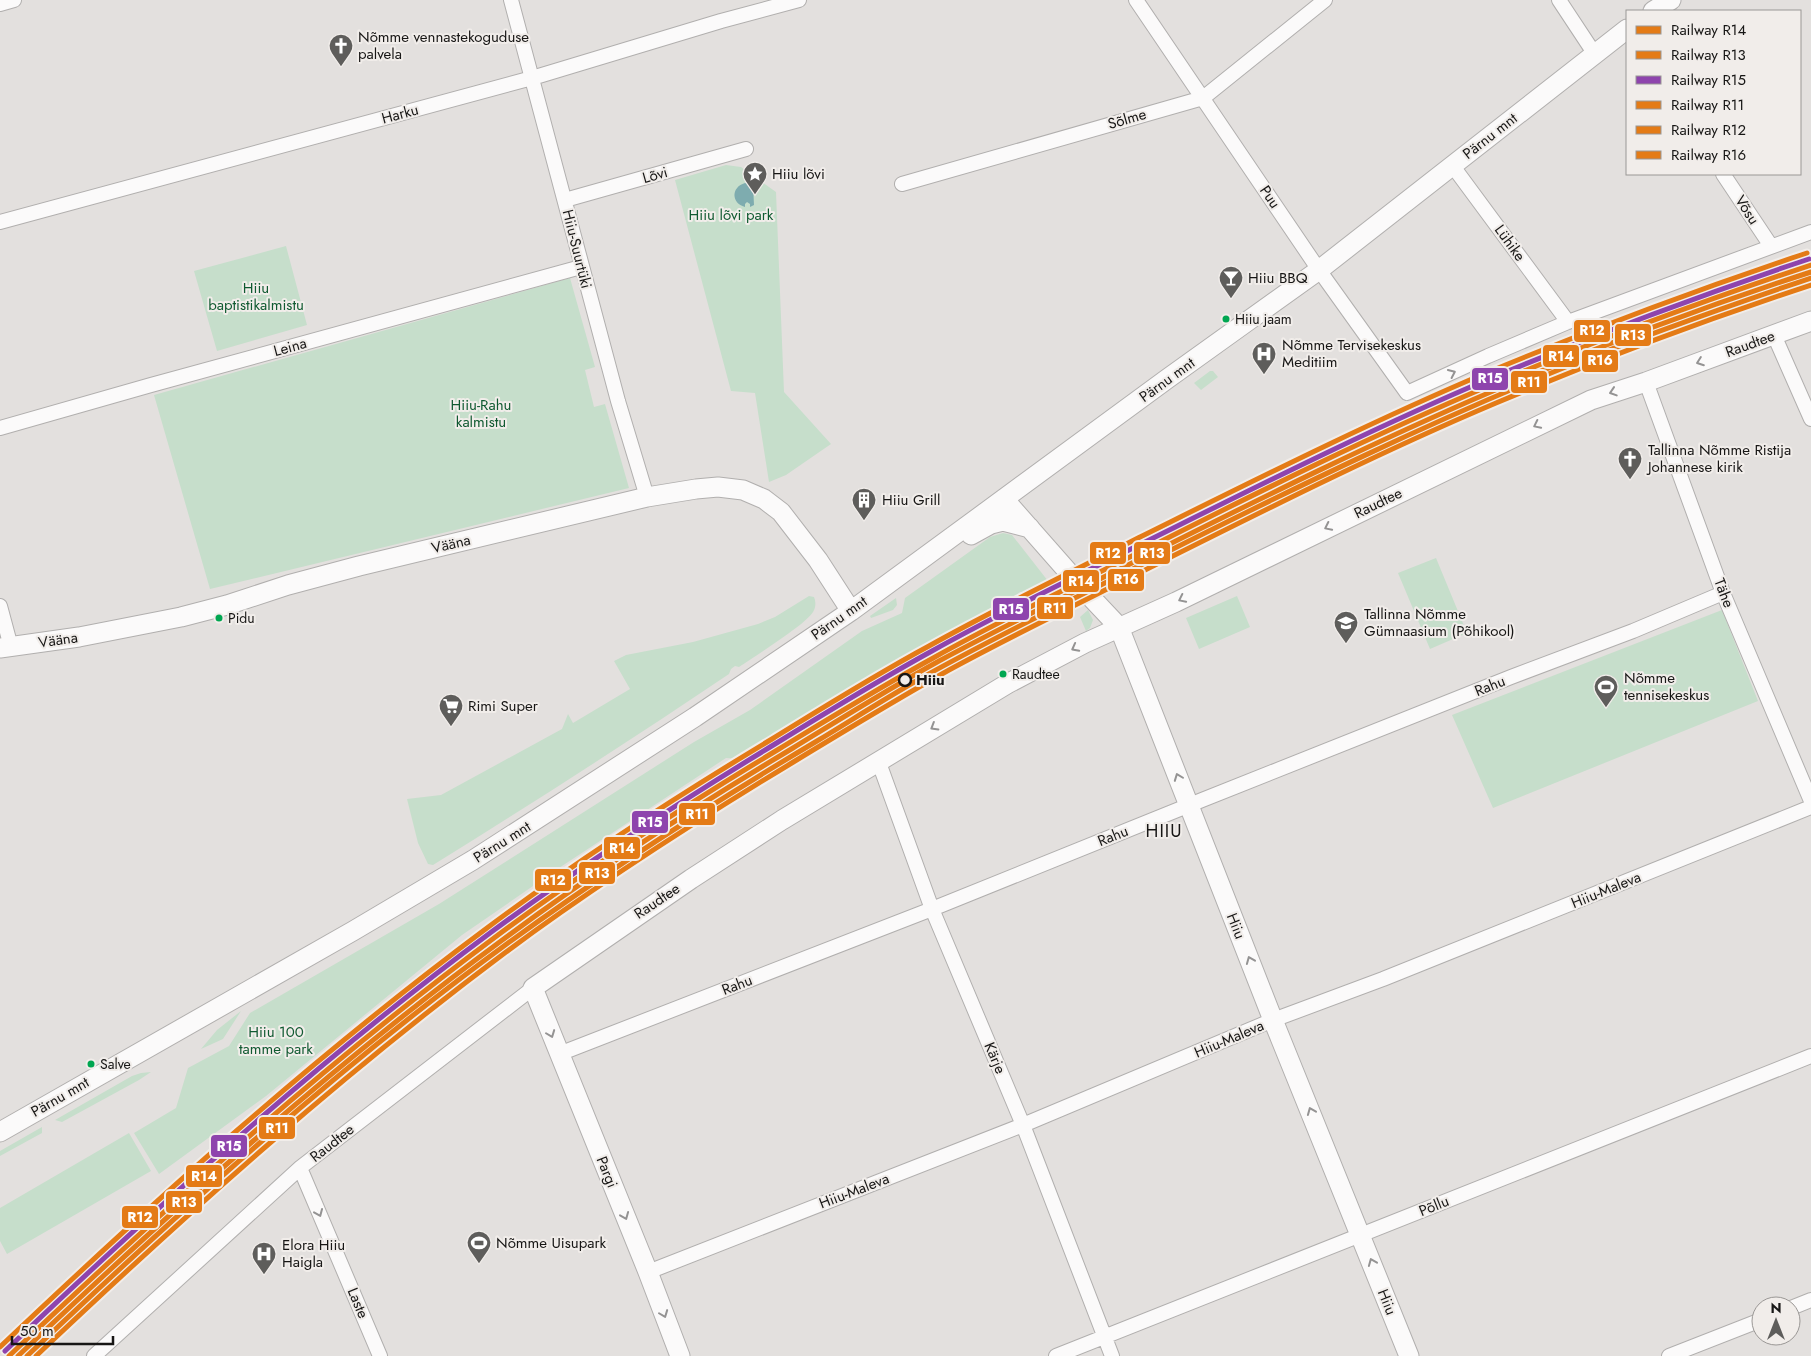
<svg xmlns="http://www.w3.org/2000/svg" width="1811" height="1356" font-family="Jost,sans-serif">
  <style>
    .green { fill: #c6decb }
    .water { fill: #7eacaf }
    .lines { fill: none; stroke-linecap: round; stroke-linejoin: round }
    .street-casing { stroke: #b1afae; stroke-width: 16 }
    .secondary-casing { stroke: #b1afae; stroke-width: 21 }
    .street { stroke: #fbfafa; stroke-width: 14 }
    .secondary { stroke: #fbfafa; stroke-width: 19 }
    .rail-1-casing { stroke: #f1edea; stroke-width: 9 }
    .rail-2-casing { stroke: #f1edea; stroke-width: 9 }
    .rail-3-casing { stroke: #f1edea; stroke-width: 9 }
    .rail-4-casing { stroke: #f1edea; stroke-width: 9 }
    .rail-5-casing { stroke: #f1edea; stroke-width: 9 }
    .rail-6-casing { stroke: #f1edea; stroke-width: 9 }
    .rail-1 { stroke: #e47b16; stroke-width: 5 }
    .rail-2 { stroke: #e47b16; stroke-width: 5 }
    .rail-3 { stroke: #8e44ad; stroke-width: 5 }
    .rail-4 { stroke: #e47b16; stroke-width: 5 }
    .rail-5 { stroke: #e47b16; stroke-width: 5 }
    .rail-6 { stroke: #e47b16; stroke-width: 5 }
    .oneway { stroke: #949393 }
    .bus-dot { fill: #00a651; stroke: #f1edea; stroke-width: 2 }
    .stop-dot { fill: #f1edea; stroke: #171615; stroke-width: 2.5 }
    .labels { text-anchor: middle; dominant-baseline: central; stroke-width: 4; stroke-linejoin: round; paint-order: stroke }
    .bus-label { font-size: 14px; fill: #171615; stroke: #f1edea; text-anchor: start }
    .poi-label { font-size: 15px; fill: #171615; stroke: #f1edea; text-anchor: start }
    .street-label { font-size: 15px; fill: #171615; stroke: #f1edea }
    .park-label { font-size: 15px; fill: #105a31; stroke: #f1edea }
    .stop-label { font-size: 15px; font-weight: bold; fill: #171615; stroke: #f1edea; text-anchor: start }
    .quarter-label { font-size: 18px; letter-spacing: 1px; fill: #171615; stroke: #f1edea }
    .line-badge { stroke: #f1edea; stroke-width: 2 }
    .badge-label { font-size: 14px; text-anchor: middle; font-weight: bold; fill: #fff }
  </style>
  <rect width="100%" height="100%" fill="#e3e0de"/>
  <path class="green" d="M726,165l15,2 35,25 8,200 47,52 -45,31 -17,7 -14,-89 -24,-2 -56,-211z
    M286,246l21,79 -90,26 -23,-80z
    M570,278l25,89 -10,3 9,37 11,-3 24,84 -419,101 -56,-194z
    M1210,371h3l5,6 -17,13 -7,-7z
    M1003,533l9,2 36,46 -1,4 -18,8 -9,-1 -19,18 -143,79 -118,70 -14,-1 -164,108 -100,69 -196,161 -107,78 -25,-41 42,-25 12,-40 41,-22 21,-33 189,-109 255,-162 56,-32 112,-79 40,-18 3,-15 85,-61z
    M1436,558l31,75 -37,16 -32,-76z
    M809,596l5,1c2,5 2,10 -1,15 -8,13 -58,44 -74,55l-4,-1 -4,3 -2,5c-98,66 -196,129 -296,191l-5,-1 -10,-21 -11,-44 34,-4 121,-66 6,-15 5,9 57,-34 -16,-28 12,-6 67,-13 65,-18 17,-7z
    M1237,596l13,31 -51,22 -13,-31z
    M896,598l1,7 -4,5 -22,8 -1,-2z
    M1088,610l5,10 -3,8 -4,3 -6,-14z
    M1722,610l36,91 -265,107 -41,-93z
    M241,1011l-18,28 -22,10 16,-19z
    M151,1072l-12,8 -77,42 -7,-2 77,-44 9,-3z
    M42,1127v6l-42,23v-5z
    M129,1133l22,38 -144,83 -7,-13v-33z"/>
  <path class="water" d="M745,183l8,2 1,20 -4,2v-3l-3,-2 -2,2v3c-14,-4 -14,-20 0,-24z"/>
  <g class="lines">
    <defs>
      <path id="street" d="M511,0l107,401 29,96
        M1136,0l183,270 88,123 81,-37 80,-34 243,-90
        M1559,0l35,53
        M0,4l14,-4
        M1452,165l116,157
        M1723,174l48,72
        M902,184l301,-86 122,-98
        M565,200l181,-51
        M0,222l532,-144 189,-57 78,-21
        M1774,335l37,84
        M1646,382l77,211 88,208
        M0,428l151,-43 430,-118
        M0,606l11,41
        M878,760l54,149 91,216 89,231
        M559,1054l373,-145 270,-109 309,-123 122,-46 90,-38
        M300,1168l80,188
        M648,1272l375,-147 250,-105 110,-41 428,-172
        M1791,1308l20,-8
        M94,1356l207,-189 232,-179
        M1056,1356l755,-300
        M1669,1356l92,-36"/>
      <path id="secondary" d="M1653,11l18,-11
        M1004,499l81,92 34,36 154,393 136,336
        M971,535l20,-11 12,-3 27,7
        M0,648l79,-11 102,-20 46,-12 61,-20 71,-19 288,-69 49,-8 22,-2 25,3 21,9 17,13 37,48 33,51
        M0,1132l353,-201 120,-71 222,-143 156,-106 316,-232 152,-109 308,-241
        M680,1356l-32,-84 -115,-284 158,-109 91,-59 225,-136 78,-41 91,-41 415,-202 55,-18 165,-61"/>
    </defs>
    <use href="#street" class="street-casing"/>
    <use href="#secondary" class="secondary-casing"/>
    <use href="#street" class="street"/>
    <use href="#secondary" class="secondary"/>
    <defs>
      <path id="rail-1" d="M9,1356c155,-147 313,-290 485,-418 91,-68 187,-130 285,-189 51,-31 103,-63 156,-92 68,-38 139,-72 209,-107 114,-58 229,-115 347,-165 105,-45 212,-84 320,-120"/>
      <path id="rail-2" d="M18,1356c154,-146 312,-289 483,-415 94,-70 192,-133 292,-193 49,-30 97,-60 146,-87 69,-37 139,-71 209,-106 113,-57 228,-114 345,-164 104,-44 210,-84 318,-119"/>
      <path id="rail-3" d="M5,1351c155,-147 313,-290 485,-418 92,-68 188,-130 285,-189 52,-32 104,-64 157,-93 68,-38 139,-72 209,-107 115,-57 230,-115 348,-165 105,-44 212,-84 320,-120"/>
      <path id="rail-4" d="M27,1356c153,-145 310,-288 481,-413 99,-72 203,-139 309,-202 33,-20 66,-41 99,-60 80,-45 163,-85 245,-126 135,-68 271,-134 412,-191 78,-31 158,-59 238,-86"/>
      <path id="rail-5" d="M0,1347c156,-148 315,-291 487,-419 91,-68 187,-130 285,-189 52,-32 103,-64 157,-93 68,-38 139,-72 209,-108 115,-57 230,-115 348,-165 106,-44 213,-84 321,-120"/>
      <path id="rail-6" d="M36,1356c150,-142 304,-280 470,-404 93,-69 190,-131 289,-191 51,-31 102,-62 154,-91 68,-37 137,-70 206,-105 112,-56 225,-113 341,-162 104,-44 209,-83 315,-118"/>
    </defs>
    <use href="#rail-1" class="rail-1-casing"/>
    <use href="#rail-2" class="rail-2-casing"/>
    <use href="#rail-3" class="rail-3-casing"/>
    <use href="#rail-4" class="rail-4-casing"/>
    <use href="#rail-5" class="rail-5-casing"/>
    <use href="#rail-6" class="rail-6-casing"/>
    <use href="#rail-1" class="rail-1"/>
    <use href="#rail-2" class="rail-2"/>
    <use href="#rail-3" class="rail-3"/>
    <use href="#rail-4" class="rail-4"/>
    <use href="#rail-5" class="rail-5"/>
    <use href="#rail-6" class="rail-6"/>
  </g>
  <defs><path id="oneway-chevron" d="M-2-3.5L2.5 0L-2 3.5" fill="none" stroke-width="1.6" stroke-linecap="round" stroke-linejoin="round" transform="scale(1.25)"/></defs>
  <g class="oneway">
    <use href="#oneway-chevron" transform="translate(1700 362) rotate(160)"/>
    <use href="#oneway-chevron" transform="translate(1452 373) rotate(-25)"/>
    <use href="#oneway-chevron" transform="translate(1613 392) rotate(162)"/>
    <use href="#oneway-chevron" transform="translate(1537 425) rotate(154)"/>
    <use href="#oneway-chevron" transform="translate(1328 527) rotate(154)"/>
    <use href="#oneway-chevron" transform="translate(1182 599) rotate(154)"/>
    <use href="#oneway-chevron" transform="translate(1075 648) rotate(152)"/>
    <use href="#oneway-chevron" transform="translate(934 727) rotate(149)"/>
    <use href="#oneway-chevron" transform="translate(1178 777) rotate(-111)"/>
    <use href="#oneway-chevron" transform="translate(1250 960) rotate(-112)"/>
    <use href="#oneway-chevron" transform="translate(551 1034) rotate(69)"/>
    <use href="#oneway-chevron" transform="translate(1311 1111) rotate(-112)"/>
    <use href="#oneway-chevron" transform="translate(319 1213) rotate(67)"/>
    <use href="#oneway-chevron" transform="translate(625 1216) rotate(68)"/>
    <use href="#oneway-chevron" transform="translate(1372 1262) rotate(-112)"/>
    <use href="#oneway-chevron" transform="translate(664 1314) rotate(69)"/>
  </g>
  <defs>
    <symbol id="church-pin" viewBox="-11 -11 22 30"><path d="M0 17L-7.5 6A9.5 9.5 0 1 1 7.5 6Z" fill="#5e5d5b" stroke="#f1edea"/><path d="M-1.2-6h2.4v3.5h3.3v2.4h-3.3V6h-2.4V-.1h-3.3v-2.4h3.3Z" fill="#fff"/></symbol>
    <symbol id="sight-pin" viewBox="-11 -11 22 30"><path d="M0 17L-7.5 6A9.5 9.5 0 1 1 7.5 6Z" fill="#5e5d5b" stroke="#f1edea"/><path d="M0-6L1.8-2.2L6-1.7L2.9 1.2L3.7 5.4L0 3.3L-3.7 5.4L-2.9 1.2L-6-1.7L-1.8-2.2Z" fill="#fff"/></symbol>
    <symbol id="bar-pin" viewBox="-11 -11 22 30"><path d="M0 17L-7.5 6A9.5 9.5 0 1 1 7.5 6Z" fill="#5e5d5b" stroke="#f1edea"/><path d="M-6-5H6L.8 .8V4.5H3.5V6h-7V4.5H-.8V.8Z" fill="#fff"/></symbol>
    <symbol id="hospital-pin" viewBox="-11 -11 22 30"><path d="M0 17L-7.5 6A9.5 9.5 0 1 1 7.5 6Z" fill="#5e5d5b" stroke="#f1edea"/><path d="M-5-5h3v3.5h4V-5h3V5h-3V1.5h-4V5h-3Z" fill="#fff"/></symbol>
    <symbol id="building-pin" viewBox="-11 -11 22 30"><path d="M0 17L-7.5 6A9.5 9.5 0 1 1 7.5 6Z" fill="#5e5d5b" stroke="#f1edea"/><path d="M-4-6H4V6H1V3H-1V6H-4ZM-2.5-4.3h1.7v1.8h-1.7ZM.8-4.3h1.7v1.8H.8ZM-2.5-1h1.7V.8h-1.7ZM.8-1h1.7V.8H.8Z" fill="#fff"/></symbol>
    <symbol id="school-pin" viewBox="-11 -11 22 30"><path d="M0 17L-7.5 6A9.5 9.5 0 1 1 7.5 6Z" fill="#5e5d5b" stroke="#f1edea"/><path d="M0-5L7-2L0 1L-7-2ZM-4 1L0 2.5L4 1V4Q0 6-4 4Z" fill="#fff"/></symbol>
    <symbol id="stadium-pin" viewBox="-11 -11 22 30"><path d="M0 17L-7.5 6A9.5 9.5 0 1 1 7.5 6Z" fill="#5e5d5b" stroke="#f1edea"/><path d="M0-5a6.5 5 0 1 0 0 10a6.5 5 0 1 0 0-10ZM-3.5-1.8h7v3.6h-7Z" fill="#fff"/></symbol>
    <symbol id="supermarket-pin" viewBox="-11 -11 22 30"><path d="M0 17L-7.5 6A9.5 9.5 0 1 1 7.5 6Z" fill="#5e5d5b" stroke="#f1edea"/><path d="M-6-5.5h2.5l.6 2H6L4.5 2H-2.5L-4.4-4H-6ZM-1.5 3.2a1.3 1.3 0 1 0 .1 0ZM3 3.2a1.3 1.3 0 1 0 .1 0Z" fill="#fff"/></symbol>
  </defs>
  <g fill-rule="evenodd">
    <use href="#church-pin" x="327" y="32" width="28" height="38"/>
    <use href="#sight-pin" x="741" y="160" width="28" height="38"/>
    <use href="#bar-pin" x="1217" y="264" width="28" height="38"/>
    <use href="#hospital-pin" x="1250" y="340" width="28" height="38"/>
    <use href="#church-pin" x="1616" y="445" width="28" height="38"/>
    <use href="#building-pin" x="850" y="486" width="28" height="38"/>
    <use href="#school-pin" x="1332" y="609" width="28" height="38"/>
    <use href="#stadium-pin" x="1592" y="673" width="28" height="38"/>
    <use href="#supermarket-pin" x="437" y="692" width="28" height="38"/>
    <use href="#stadium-pin" x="465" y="1229" width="28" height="38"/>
    <use href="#hospital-pin" x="250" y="1240" width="28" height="38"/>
  </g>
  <g class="bus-dot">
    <circle cx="1226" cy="319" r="4.5"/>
    <circle cx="219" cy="618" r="4.5"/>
    <circle cx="1003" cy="674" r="4.5"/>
    <circle cx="91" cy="1064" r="4.5"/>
  </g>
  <circle class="stop-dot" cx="905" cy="680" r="6"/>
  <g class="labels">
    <g class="bus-label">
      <text x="1235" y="319">Hiiu jaam</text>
      <text x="228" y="618">Pidu</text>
      <text x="1012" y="674">Raudtee</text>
      <text x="100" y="1064">Salve</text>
    </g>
    <g class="poi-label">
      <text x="358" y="37">Nõmme vennastekoguduse<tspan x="358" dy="17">palvela</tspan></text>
      <text x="772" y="174">Hiiu lõvi</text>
      <text x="1248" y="278">Hiiu BBQ</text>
      <text x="1282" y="345">Nõmme Tervisekeskus<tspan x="1282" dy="17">Meditiim</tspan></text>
      <text x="1648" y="450">Tallinna Nõmme Ristija<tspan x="1648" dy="17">Johannese kirik</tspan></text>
      <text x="882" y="500">Hiiu Grill</text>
      <text x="1364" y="614">Tallinna Nõmme<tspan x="1364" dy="17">Gümnaasium (Põhikool)</tspan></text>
      <text x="1624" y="678">Nõmme<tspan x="1624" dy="17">tennisekeskus</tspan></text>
      <text x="468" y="706">Rimi Super</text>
      <text x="496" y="1243">Nõmme Uisupark</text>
      <text x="282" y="1245">Elora Hiiu<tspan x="282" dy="17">Haigla</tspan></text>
    </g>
    <g class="street-label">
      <text transform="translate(400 114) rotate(-15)">Harku</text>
      <text transform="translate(1127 119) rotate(-16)">Sõlme</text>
      <text transform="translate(1490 136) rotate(-38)">Pärnu mnt</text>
      <text transform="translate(655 175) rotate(-16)">Lõvi</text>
      <text transform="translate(1270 197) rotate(56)">Puu</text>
      <text transform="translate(1747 210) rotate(57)">Võsu</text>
      <text transform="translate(1510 243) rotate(54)">Lühike</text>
      <text transform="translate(577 249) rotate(76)">Hiiu-Suurtüki</text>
      <text transform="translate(1750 344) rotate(-20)">Raudtee</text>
      <text transform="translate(290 347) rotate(-15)">Leina</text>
      <text transform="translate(1167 380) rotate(-36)">Pärnu mnt</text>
      <text transform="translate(1378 503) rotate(-26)">Raudtee</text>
      <text transform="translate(451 544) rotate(-13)">Vääna</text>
      <text transform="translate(1724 593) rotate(69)">Tähe</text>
      <text transform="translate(839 618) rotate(-35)">Pärnu mnt</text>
      <text transform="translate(58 640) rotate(-8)">Vääna</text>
      <text transform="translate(1490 686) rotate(-22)">Rahu</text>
      <text transform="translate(1113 836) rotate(-22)">Rahu</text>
      <text transform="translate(502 842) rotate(-32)">Pärnu mnt</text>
      <text transform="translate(1606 890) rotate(-22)">Hiiu-Maleva</text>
      <text transform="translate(657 901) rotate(-34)">Raudtee</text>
      <text transform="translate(1236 926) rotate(68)">Hiiu</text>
      <text transform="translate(737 985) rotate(-21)">Rahu</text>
      <text transform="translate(1229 1039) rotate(-23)">Hiiu-Maleva</text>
      <text transform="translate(995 1058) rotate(67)">Kärje</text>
      <text transform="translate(60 1097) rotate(-30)">Pärnu mnt</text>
      <text transform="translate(332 1143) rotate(-38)">Raudtee</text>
      <text transform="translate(607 1172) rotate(68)">Pargi</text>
      <text transform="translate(854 1191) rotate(-21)">Hiiu-Maleva</text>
      <text transform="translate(1434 1206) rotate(-22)">Põllu</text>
      <text transform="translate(1387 1302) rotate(68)">Hiiu</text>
      <text transform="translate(358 1303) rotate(67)">Laste</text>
    </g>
    <g class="park-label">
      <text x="731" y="215">Hiiu lõvi park</text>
      <text x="256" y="288">Hiiu<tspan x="256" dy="17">baptistikalmistu</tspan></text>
      <text x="481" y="405">Hiiu-Rahu<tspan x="481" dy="17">kalmistu</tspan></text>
      <text x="276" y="1032">Hiiu 100<tspan x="276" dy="17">tamme park</tspan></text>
    </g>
    <g class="stop-label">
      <text x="916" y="680">Hiiu</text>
    </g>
    <g class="quarter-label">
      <text x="1164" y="831">HIIU</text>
    </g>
  </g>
  <g class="line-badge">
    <rect x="1573" y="319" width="38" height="24" rx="5" fill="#e47b16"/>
    <rect x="1614" y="323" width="38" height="24" rx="5" fill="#e47b16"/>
    <rect x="1542" y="344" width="38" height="24" rx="5" fill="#e47b16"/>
    <rect x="1581" y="349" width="38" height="24" rx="5" fill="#e47b16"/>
    <rect x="1471" y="367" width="38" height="24" rx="5" fill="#8e44ad"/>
    <rect x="1510" y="370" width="38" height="24" rx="5" fill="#e47b16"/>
    <rect x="1133" y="541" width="38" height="24" rx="5" fill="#e47b16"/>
    <rect x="1089" y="541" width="38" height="24" rx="5" fill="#e47b16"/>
    <rect x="1107" y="568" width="38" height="24" rx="5" fill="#e47b16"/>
    <rect x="1062" y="569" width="38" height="24" rx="5" fill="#e47b16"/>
    <rect x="1036" y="596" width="38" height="24" rx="5" fill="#e47b16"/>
    <rect x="992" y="597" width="38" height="24" rx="5" fill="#8e44ad"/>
    <rect x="678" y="802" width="38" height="24" rx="5" fill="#e47b16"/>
    <rect x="631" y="810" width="38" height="24" rx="5" fill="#8e44ad"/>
    <rect x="603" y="836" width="38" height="24" rx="5" fill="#e47b16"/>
    <rect x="578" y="861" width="38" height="24" rx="5" fill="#e47b16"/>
    <rect x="534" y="868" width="38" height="24" rx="5" fill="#e47b16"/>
    <rect x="258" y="1116" width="38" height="24" rx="5" fill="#e47b16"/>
    <rect x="210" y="1134" width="38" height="24" rx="5" fill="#8e44ad"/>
    <rect x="185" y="1164" width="38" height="24" rx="5" fill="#e47b16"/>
    <rect x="165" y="1190" width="38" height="24" rx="5" fill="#e47b16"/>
    <rect x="121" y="1205" width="38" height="24" rx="5" fill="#e47b16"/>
  </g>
  <g class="badge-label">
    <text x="1592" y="335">R12</text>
    <text x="1633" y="340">R13</text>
    <text x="1561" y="361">R14</text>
    <text x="1600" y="365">R16</text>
    <text x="1490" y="383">R15</text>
    <text x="1529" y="387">R11</text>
    <text x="1152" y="558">R13</text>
    <text x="1108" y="558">R12</text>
    <text x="1126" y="584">R16</text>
    <text x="1081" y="586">R14</text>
    <text x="1055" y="613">R11</text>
    <text x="1011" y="614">R15</text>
    <text x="697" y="819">R11</text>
    <text x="650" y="827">R15</text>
    <text x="622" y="853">R14</text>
    <text x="597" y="878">R13</text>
    <text x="553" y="885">R12</text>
    <text x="277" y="1133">R11</text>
    <text x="229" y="1151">R15</text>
    <text x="204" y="1181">R14</text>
    <text x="184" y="1207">R13</text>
    <text x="140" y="1222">R12</text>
  </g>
  <rect x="1626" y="10" width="175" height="165" fill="#f1edea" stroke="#9a9795"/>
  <rect x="1636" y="26" width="25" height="8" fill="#e47b16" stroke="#9a9795"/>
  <text x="1671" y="35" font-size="15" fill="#171615">Railway R14</text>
  <rect x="1636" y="51" width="25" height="8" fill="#e47b16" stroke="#9a9795"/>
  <text x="1671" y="60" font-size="15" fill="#171615">Railway R13</text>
  <rect x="1636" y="76" width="25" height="8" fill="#8e44ad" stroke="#9a9795"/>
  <text x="1671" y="85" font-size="15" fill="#171615">Railway R15</text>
  <rect x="1636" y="101" width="25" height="8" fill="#e47b16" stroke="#9a9795"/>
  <text x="1671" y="110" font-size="15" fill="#171615">Railway R11</text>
  <rect x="1636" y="126" width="25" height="8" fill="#e47b16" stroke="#9a9795"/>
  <text x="1671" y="135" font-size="15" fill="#171615">Railway R12</text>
  <rect x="1636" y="151" width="25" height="8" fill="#e47b16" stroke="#9a9795"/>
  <text x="1671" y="160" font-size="15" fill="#171615">Railway R16</text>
  <g transform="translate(1776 1321)"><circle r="24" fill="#f1edea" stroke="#9a9795"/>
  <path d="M0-4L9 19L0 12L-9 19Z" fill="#5e5d5b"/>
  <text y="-8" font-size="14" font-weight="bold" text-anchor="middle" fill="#171615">N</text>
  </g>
  <path d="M12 1336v8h101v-8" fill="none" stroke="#171615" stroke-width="2.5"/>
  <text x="20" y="1336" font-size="15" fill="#171615" stroke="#f1edea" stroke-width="4" paint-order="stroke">50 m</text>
</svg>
